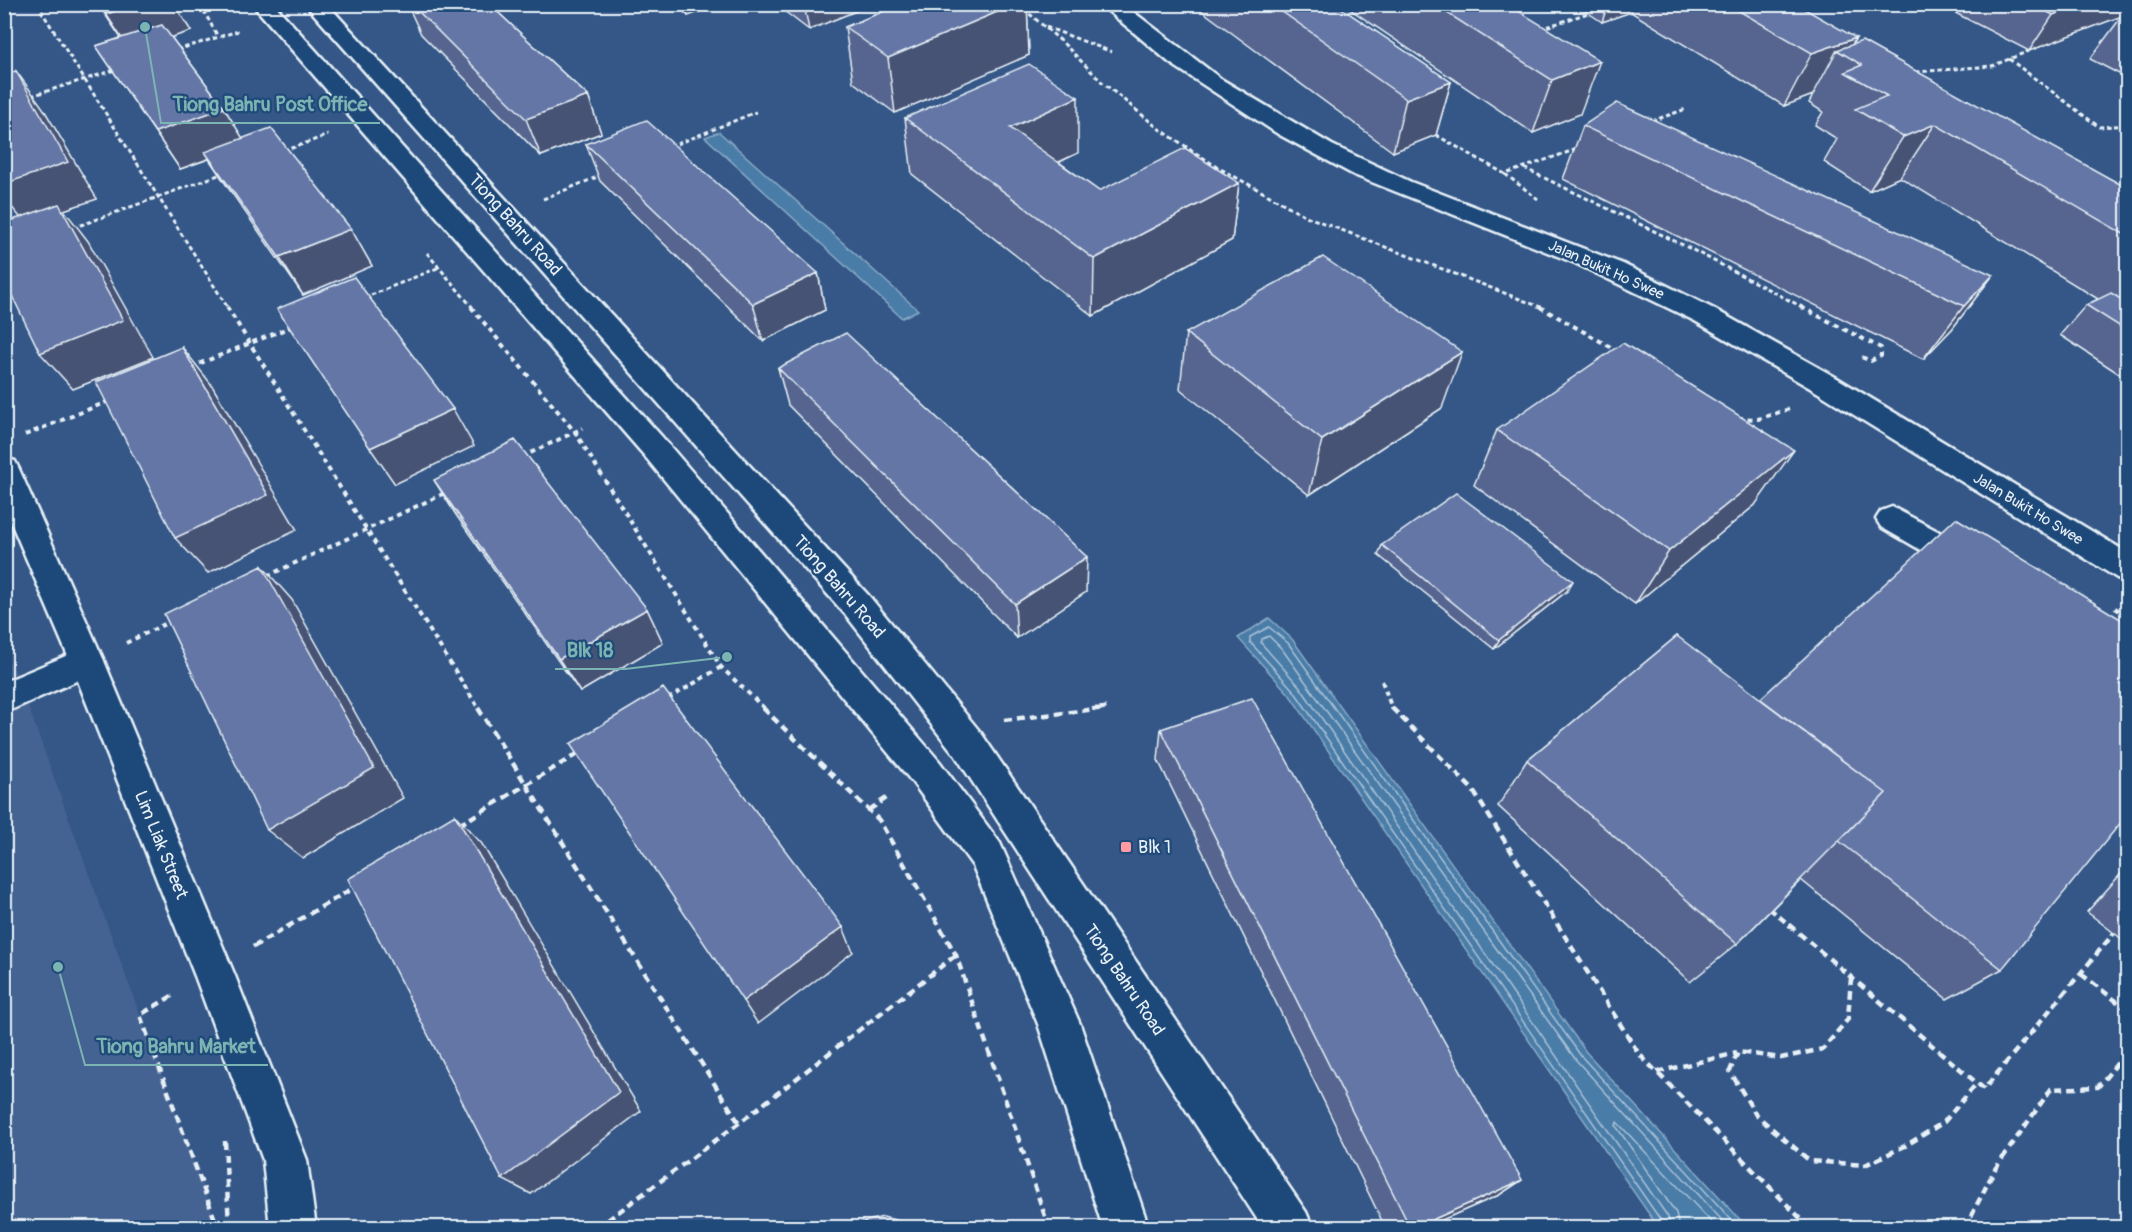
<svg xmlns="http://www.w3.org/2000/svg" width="2132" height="1232" font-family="Pangolin,sans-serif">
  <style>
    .built { fill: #456392 }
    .water { fill: #4a7ba7; stroke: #89aac7; stroke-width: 1.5 }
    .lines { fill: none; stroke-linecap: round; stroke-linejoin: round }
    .shore { stroke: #a9c2d8; stroke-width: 1.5 }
    .pedestrian-casing { stroke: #e8f1f8; stroke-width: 5 }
    .minor-casing { stroke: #e8f1f8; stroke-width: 5 }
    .secondary-casing { stroke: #e8f1f8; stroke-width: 5 }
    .path-far2 { stroke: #e8f1f8; stroke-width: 3; stroke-dasharray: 4.5 3; stroke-linecap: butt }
    .path-far1 { stroke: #e8f1f8; stroke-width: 4; stroke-dasharray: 5 4.5; stroke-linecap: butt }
    .path { stroke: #e8f1f8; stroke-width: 4.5; stroke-dasharray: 8 5; stroke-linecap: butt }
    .pedestrian { fill: #1f4a7a; fill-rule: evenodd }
    .minor { fill: #1f4a7a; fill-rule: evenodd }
    .secondary { fill: #1f4a7a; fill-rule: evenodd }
    .wall { fill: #56658f; stroke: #e8f1f8; stroke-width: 1.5 }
    .shaded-wall { fill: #465374; stroke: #e8f1f8; stroke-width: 1.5 }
    .building { fill: #6476a6; stroke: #e8f1f8; stroke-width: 1.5 }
    .poi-dot { fill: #ff9aa2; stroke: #1f4a7a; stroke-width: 2 }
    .labels { text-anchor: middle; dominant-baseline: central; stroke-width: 4.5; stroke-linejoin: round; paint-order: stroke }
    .far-street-label { font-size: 15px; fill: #e8f1f8; stroke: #1f4a7a }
    .street-label { font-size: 18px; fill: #e8f1f8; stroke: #1f4a7a }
    .poi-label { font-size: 18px; fill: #e8f1f8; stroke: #1f4a7a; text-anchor: start }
    .leader { fill: none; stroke: #7cb4b3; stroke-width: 2 }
    .callout-dot { fill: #7cb4b3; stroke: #1f4a7a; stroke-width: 2 }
    .callout-label { font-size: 20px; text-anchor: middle; font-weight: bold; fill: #7cb4b3; stroke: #1f4a7a; stroke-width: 4.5; stroke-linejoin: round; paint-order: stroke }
  </style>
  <rect width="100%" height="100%" fill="#345787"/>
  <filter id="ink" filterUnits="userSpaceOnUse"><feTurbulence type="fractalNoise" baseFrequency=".0167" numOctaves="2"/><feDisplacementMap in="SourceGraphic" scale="12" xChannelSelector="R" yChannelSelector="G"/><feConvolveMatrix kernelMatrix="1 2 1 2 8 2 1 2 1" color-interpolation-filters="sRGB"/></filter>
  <g filter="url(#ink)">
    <path class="built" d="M12,662l128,353 78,212 -213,1 -1,-563z"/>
    <path class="water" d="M719,132l199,178 -16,8 -197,-181z
      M1269,618l23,21 294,413 161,175h-89l-369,-533 -51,-56z"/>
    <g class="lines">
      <path class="shore" d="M1663,1228l-1,-6 -368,-531 -44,-49v-5l19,-10 19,16 293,413 158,172
        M1670,1228l-2,-11 -368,-530 -39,-44 1,-4 7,-3 13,13 294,411 153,168
        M1679,1228l-3,-15 -60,-87 1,-4 100,106"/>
      <defs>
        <path id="pedestrian" d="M87,647l12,4 5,10 -5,10 -95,42v-31z"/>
        <path id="minor" d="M1100,4h23l98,75 111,66 79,37 212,82 91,45 123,69 291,175v28l-11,-3 -300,-186 -122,-71 -120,-58 -221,-88 -76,-41 -108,-71z
          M4,458l11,3 4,8 85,192 131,315 72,184 9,68h-46l-7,-68 -68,-184 -125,-315 -66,-155z
          M1892,507l89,47 5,9 -5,9 -11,3 -11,-3 -78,-45 -5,-8 5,-8z"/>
        <path id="secondary" d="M252,4h22l389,434 276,323 61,82 80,181 69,204h-46l-65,-204 -65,-158 -60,-83 -270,-329z
          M305,4h22l542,592 112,137 325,479 7,16h-50l-308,-473 -110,-141z"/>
      </defs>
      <use href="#pedestrian" class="pedestrian-casing"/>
      <use href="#minor" class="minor-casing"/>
      <use href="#secondary" class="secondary-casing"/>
      <path class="path-far2" d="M37,4l191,304
        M200,4l18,33
        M1018,4l43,37 41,41 56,46 59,39 91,50 235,91
        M1046,27l66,25
        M1540,29l48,-16
        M177,50l61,-19
        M2009,59l90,68 29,-2
        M1916,72l76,-6 37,-15
        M31,96l84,-26
        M1652,121l34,-12
        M1436,135l69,39 72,-25
        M670,147l86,-35
        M284,151l44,-16
        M1524,168l165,80 115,60
        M1505,174l33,25
        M543,199l59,-24
        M73,228l151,-55
        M427,253l46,55
        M364,298l76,-31"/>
      <path class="path-far1" d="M227,307l252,402
        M471,307l104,125 146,235 44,42
        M1540,307l76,43
        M1801,307l80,41v8l-10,5 -12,-5
        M191,367l102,-41
        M1738,418l20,1 31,-10
        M25,435l84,-34
        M522,457l61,-29
        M267,576l178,-83
        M2115,608l13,8
        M126,643l47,-23
        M1382,681l10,28
        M668,699l53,-32
        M1092,709l18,-2"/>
      <path class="path" d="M478,708l261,415
        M763,708l116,112 77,135 93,273
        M1392,708l80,81 167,265 171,174
        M1004,720l101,-12
        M869,810l19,-13
        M459,825l120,-72
        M1769,908l215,181 131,-157
        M253,947l102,-60
        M2081,974l47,36
        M1851,977l-3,42 -25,30 -42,9 -43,-6 -8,19 26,44 54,46 55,4 40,-19 39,-24 33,-39
        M172,996l-32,19 78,213
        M1657,1072l80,-19
        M225,1141l4,87
        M597,1228l142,-105 217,-168
        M1965,1228l30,-59 56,-80 47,-2 30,-37"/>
      <use href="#pedestrian" class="pedestrian"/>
      <use href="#minor" class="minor"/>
      <use href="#secondary" class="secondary"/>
    </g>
    <path class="wall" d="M98,4h76l17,27 -20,6 53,71 19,31 108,90 21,37 -69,29 -74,-106 -20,-30 -29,10 -84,-123 25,-8z
      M407,4h82l99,92 13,37 -60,23 -120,-122z
      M675,4h45l-32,12z
      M775,4h98l-64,26z
      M879,4h148l2,51 -134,58 -42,-31 -8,-55 42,-17z
      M1199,4h136l116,78 -15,53 -43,17 -195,-144z
      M1347,4h160l73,110 -47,19 -186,-126z
      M1575,4h221l56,41 275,143v191l-67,-44 26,-30 12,-6 -198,-122 -31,14 -45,-29 13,-23 -22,-14 8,-13 -14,-9 4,-8 -29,11 -153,-94 -29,10z
      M1938,4h189v74l-37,-19 32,-43 -93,35z
      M905,118l173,35 -19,9 40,29 140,-8 -7,57 -139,76 -181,-142z
      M1583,126l410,149 -41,54 -29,30 -360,-180z
      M586,144l232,129 7,37 -62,31 -163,-160z
      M1186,333l256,75 -133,87 -129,-106z
      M778,368l308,224 -69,46 -229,-233z
      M1497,430l258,75 -120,99 -161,-119z
      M434,480l213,129 16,34 -83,49 -124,-177z
      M1382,545l185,46 -73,58 -116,-94z
      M1677,636l325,333 -55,30 -146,-119 -64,64 -47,38 -192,-176 29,-46z
      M1161,729l361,451 -23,15 -73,32h-41l-227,-467z
      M2127,867v76l-40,-31z"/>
    <path class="shaded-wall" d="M138,4h36l17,27 -61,20 -24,-37z
      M685,4h35l-32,12z
      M804,4h69l-64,26z
      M1016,4h11l2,51 -134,58 -7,-55z
      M1608,4h26l-3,8 -29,10z
      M2082,4h45v4l-5,8 -93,35 24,-36z
      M1856,38l-10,17 -9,-5 -24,45 -29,11 28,-53z
      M1600,61l-20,53 -47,19 19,-53z
      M16,71l27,37 54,91 -33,11 24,31 65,116 -80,32 -33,-36 -14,-129 -22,-26v-14z
      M1451,82l-15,53 -43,17 13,-53z
      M588,96l13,37 -60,23 -15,-37z
      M1078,97v56l-66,31 -2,-56z
      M224,108l23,37 -67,24 -25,-37z
      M1935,124l-35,53 -31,14 34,-54z
      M1239,183l-7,57 -139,76 1,-57z
      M351,229l21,37 -69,29 -24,-38z
      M818,273l7,37 -62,31 -10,-37z
      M1993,275l-41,54 -29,30 41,-53z
      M182,347l29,37 86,146 -89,43 -33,-35z
      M1462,352l-20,56 -133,87 13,-55z
      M453,409l21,37 -79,38 -25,-36z
      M1794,450l-39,55 -120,99 34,-53z
      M1087,557l-1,35 -69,46 -2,-34z
      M262,566l30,34 111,198 -100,60 -36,-28z
      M1573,581l-6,10 -73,58 5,-9z
      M647,609l16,34 -83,49 -21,-33z
      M455,815l27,29 159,267 -110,83 -29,-15z
      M843,927l10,25 -95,72 -15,-23z
      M1522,1180l-23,15 -73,32h-10z"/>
    <path class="building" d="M99,4h39l-32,10z
      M411,4h78l99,92 -62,23z
      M902,4h114l-128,54 -43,-31z
      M1271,4h64l116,78 -45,17z
      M1433,4h74l93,57 -48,19z
      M1727,4h69l60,34 -44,15z
      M2032,4h50l-29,11z
      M162,25l62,83 -69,24 -59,-86z
      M1862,41l265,147v48l-192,-112 -32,13 -48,-28 32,-13 -42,-24 17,-7 -25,-15z
      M1029,64l49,33 -68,31 89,63 86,-43 54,35 -145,76 -189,-141z
      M16,71l52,91 -64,22v-109z
      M1617,103l376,172 -29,31 -381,-180z
      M646,120l172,153 -65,31 -167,-160z
      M271,128l80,101 -72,28 -74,-105z
      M59,204l64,116 -83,33 -36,-74v-56z
      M1323,257l139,95 -140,88 -136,-107z
      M354,277l99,132 -83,39 -93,-139z
      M2111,293l16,10v28l-41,-26z
      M846,333l241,224 -72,47 -237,-236z
      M1623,343l171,107 -125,101 -172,-121z
      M182,347l86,148 -93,43 -79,-156z
      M515,440l132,169 -88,50 -125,-179z
      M1456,493l117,88 -74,59 -117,-95z
      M1956,518l171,105v192l-125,154 -163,-128 47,-48 -126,-94z
      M262,566l112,202 -107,62 -103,-216z
      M1677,636l209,157 -149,151 -210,-184z
      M663,688l180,239 -100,74 -173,-257z
      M1252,698l270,482 -106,47h-6l-249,-498z
      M455,815l164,277 -117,87 -154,-300z
      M883,1217l37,9 1,1h-77z"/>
  </g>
  <rect class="poi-dot" x="1120" y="841" width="12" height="12" rx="3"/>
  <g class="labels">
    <g class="far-street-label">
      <text transform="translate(1606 270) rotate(24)">Jalan Bukit Ho Swee</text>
      <text transform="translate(2028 509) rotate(31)">Jalan Bukit Ho Swee</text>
    </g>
    <g class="street-label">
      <text transform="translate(515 225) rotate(48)">Tiong Bahru Road</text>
      <text transform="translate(839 587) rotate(49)">Tiong Bahru Road</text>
      <text transform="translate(161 845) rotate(68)">Lim Liak Street</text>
      <text transform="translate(1124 980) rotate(56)">Tiong Bahru Road</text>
    </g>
    <g class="poi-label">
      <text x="1138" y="847">Blk 1</text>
    </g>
  </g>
  <path class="leader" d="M145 27L161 123H380M727 657L625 669H555M58 967L85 1065H268"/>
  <g class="callout-dot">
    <circle cx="145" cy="27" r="6"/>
    <circle cx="727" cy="657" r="6"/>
    <circle cx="58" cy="967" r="6"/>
  </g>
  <g class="callout-label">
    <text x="270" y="111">Tiong Bahru Post Office</text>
    <text x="590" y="657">Blk 18</text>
    <text x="176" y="1053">Tiong Bahru Market</text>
  </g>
  <rect width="2132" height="1232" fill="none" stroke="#1f4a7a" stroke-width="24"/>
  <rect x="12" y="12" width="2108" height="1208" fill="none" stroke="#e8f1f8" stroke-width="2" filter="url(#ink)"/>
</svg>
